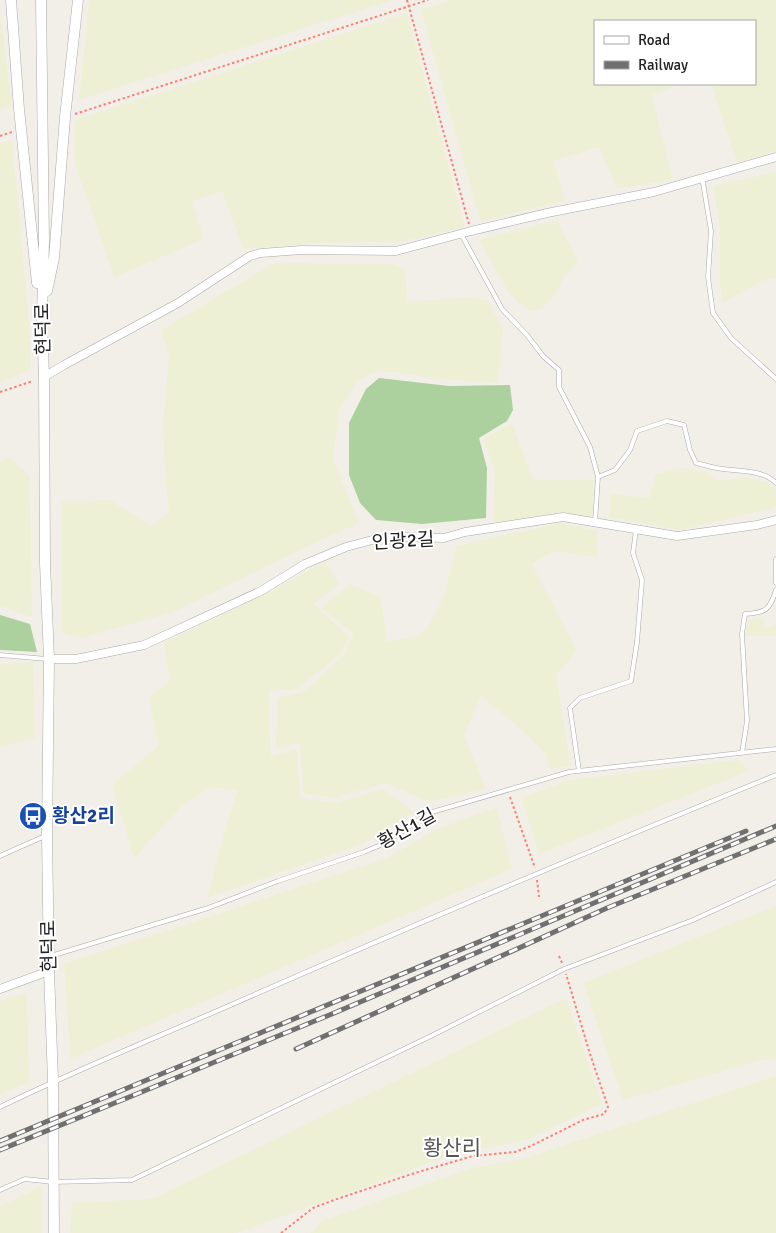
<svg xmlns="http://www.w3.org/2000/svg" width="776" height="1233" font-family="Signika,'Noto Sans KR',sans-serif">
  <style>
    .farmland { fill: #eef0d5 }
    .forest { fill: #add19e }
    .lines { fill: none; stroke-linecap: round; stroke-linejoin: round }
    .service-casing { stroke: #a9a9a9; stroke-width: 5 }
    .minor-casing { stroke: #a9a9a9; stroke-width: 9 }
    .tertiary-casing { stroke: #a9a9a9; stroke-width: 11 }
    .path { stroke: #fa8072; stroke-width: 2; stroke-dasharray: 2.5 2.5; stroke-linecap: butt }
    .service { stroke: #fff; stroke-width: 4 }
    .minor { stroke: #fff; stroke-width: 8 }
    .tertiary { stroke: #fff; stroke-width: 10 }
    .rail-casing { stroke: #707070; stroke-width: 5 }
    .rail { stroke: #fff; stroke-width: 3; stroke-dasharray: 9; stroke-linecap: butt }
    .labels { text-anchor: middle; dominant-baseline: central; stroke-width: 4; stroke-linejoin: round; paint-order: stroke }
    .street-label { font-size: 19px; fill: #222; stroke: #fff }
    .transit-label { font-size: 19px; font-weight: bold; fill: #164399; stroke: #fff; text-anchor: start }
    .quarter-label { font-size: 21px; fill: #555; stroke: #fff }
  </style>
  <rect width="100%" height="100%" fill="#f2efe9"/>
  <path class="farmland" d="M89,0h304l-314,100z
    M452,0h324v151l-39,11 -26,-78h44v-63h-160v63h89l-32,10 21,85 -56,10 -18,-42 -45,14 11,40 -85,20 -59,-211z
    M0,10l12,96 -12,4z
    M407,13l58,214 -65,15 -86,1 -71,6 -21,-58 -30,10 12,38 -90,38 -40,-116 1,-41z
    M12,140l16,167 3,63 -31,12v-239z
    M776,172v106l-14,3 -40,22 -2,-22v-54l-7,-41z
    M557,220l21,41 -15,18 -7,15 -15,16 -12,1 -19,-17 -32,-54z
    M274,263l120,1 12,6 1,32 64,-5 17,4 15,29 -5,53 -58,-4 -62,-9 -20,11 -19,29 -6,49 26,64 -59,27 -127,62 -92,26 -19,-5 -1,-131 49,-2 41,26 18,-14 -4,-37 -2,-53 6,-66 -8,-26z
    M512,423l21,57h61l-2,38 -29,-6 -70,11 2,-49 -11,-36z
    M9,458l21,17 2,142 -32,-11v-145z
    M682,468l26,4 9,9 26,-4 24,5 9,7v18l-95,23 -72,-13 2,-23 39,4 5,-24z
    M560,523l38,8 -1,26 -43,-6 -22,13 45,87 -21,25 15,90 -21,3 -5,-16 -29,-28 -35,-29 -17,39 22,54 -58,13 -42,-19 -54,15 -28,-5 -5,-50 -23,6 1,-51 26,-6 40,-36 11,-22 -33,-26 29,-24 31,14 6,44 34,-7 9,-12 14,-27 12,-50z
    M325,562l14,22 -26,20 36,33 -9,17 -43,35 -28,2 2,65 26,-7 3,49 35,5 47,-14 32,23 -54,33 -153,53 13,-51 17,-56 -26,-4 -30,20 -47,51 -22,-73 46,-39 -9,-50 21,-15 -7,-38 96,-46z
    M763,617l2,11 11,-4v12h-30l3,-16z
    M33,662l2,76 -35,9v-83z
    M739,760l10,11 -210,83 -18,-56 48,-18z
    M497,807l15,62 -442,190 -6,-95 321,-105 52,-30z
    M776,906v153h-10l-143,41 -40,-117z
    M27,993l2,89 -29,12v-93z
    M566,998l36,106 -76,36 -68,13 -221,80h-167l2,-30 80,-4z
    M776,1076v157h-466l12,-12 150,-53 46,-8z
    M42,1186v47h-42v-27z"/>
  <path class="forest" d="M379,378l70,8 61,-1 3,25 -6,11 -28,17 8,30 -1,50 -64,6 -46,-4 -16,-17 -11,-28v-52l17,-34z
    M0,615l30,9 7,28 -37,-2z"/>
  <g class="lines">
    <defs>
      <path id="service" d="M702,177l9,54 -3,46 5,36 18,25 45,41
        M461,234l41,75 25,26 16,21 16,14v17l31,60 8,30 -3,45
        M598,477l17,-7 15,-20 7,-19 30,-10 17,4 6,25 6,13c9,2 18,5 27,6 17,2 40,1 53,14
        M776,559v24
        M0,655l47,4
        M742,753l5,-32 -5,-87 3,-20c20,-1 25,-4 31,-24
        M579,771l-9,-63 10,-10 51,-17 6,-39 5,-62 -9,-27 3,-23
        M0,856l45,-20
        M51,956l157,-48 70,-27 86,-29 19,-8 46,-31 140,-41 207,-23
        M0,1107c76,-37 155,-69 233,-103 180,-79 361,-155 543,-229
        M0,1190l25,-11 28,3 79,-2 299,-144 133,-67 129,-49 83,-38"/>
      <path id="minor" d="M44,377l20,-12 114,-62 72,-47 11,-3 40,-3 95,1 75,-20 76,-18 107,-21 122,-35
        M49,659h27l68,-14 117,-54 44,-27 41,-17 30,-8 28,-2 40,1 21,-6 98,-15 114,19 80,-11 19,-5
        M0,989l49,-18"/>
      <path id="tertiary" d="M11,0l8,109 18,174
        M41,0l3,241 -2,78 2,58 1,186 4,96 -2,176 2,136 4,110 1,152
        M47,291l7,-33 11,-141 13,-117"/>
    </defs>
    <use href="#service" class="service-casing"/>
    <use href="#minor" class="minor-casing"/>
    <use href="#tertiary" class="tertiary-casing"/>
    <path class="path" d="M407,0l62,224
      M75,114l353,-114
      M0,136l12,-4
      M0,392l33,-11
      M510,797l25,71
      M537,880l2,17
      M559,956l3,7
      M281,1233l32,-25 21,-8 81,-27 58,-17 42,-4 16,-6 52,-26 21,-6 4,-7 -18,-53 -24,-80"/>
    <use href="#service" class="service"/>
    <use href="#minor" class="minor"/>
    <use href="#tertiary" class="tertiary"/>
    <defs>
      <path id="rail" d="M296,1049l311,-141 169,-69
        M0,1141l746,-310
        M0,1150l327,-134 449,-190"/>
    </defs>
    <use href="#rail" class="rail-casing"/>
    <use href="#rail" class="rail"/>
  </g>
  <defs>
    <symbol id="bus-disc" viewBox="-11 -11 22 22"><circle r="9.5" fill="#1a4fb4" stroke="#fff"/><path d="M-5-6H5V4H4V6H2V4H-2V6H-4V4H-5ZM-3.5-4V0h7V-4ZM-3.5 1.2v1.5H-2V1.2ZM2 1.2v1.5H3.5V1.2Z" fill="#fff"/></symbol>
  </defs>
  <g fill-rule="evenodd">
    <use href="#bus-disc" x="17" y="800" width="32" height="32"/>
  </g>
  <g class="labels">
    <g class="street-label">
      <text transform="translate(43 329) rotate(-91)">현덕로</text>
      <text transform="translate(403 541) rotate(-3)">인광2길</text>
      <text transform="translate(407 829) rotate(-29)">황산1길</text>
      <text transform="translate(49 946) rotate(-91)">현덕로</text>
    </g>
    <g class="transit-label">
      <text x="52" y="816">황산2리</text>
    </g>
    <g class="quarter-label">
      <text x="452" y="1148">황산리</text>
    </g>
  </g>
  <rect x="594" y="20" width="162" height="65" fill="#ffffff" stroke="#a7a7a7"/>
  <rect x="604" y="36" width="25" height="8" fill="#ffffff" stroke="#a7a7a7"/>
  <text x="638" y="45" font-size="15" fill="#222222">Road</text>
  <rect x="604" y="61" width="25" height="8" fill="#707070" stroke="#a7a7a7"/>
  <text x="638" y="70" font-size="15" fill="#222222">Railway</text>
</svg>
